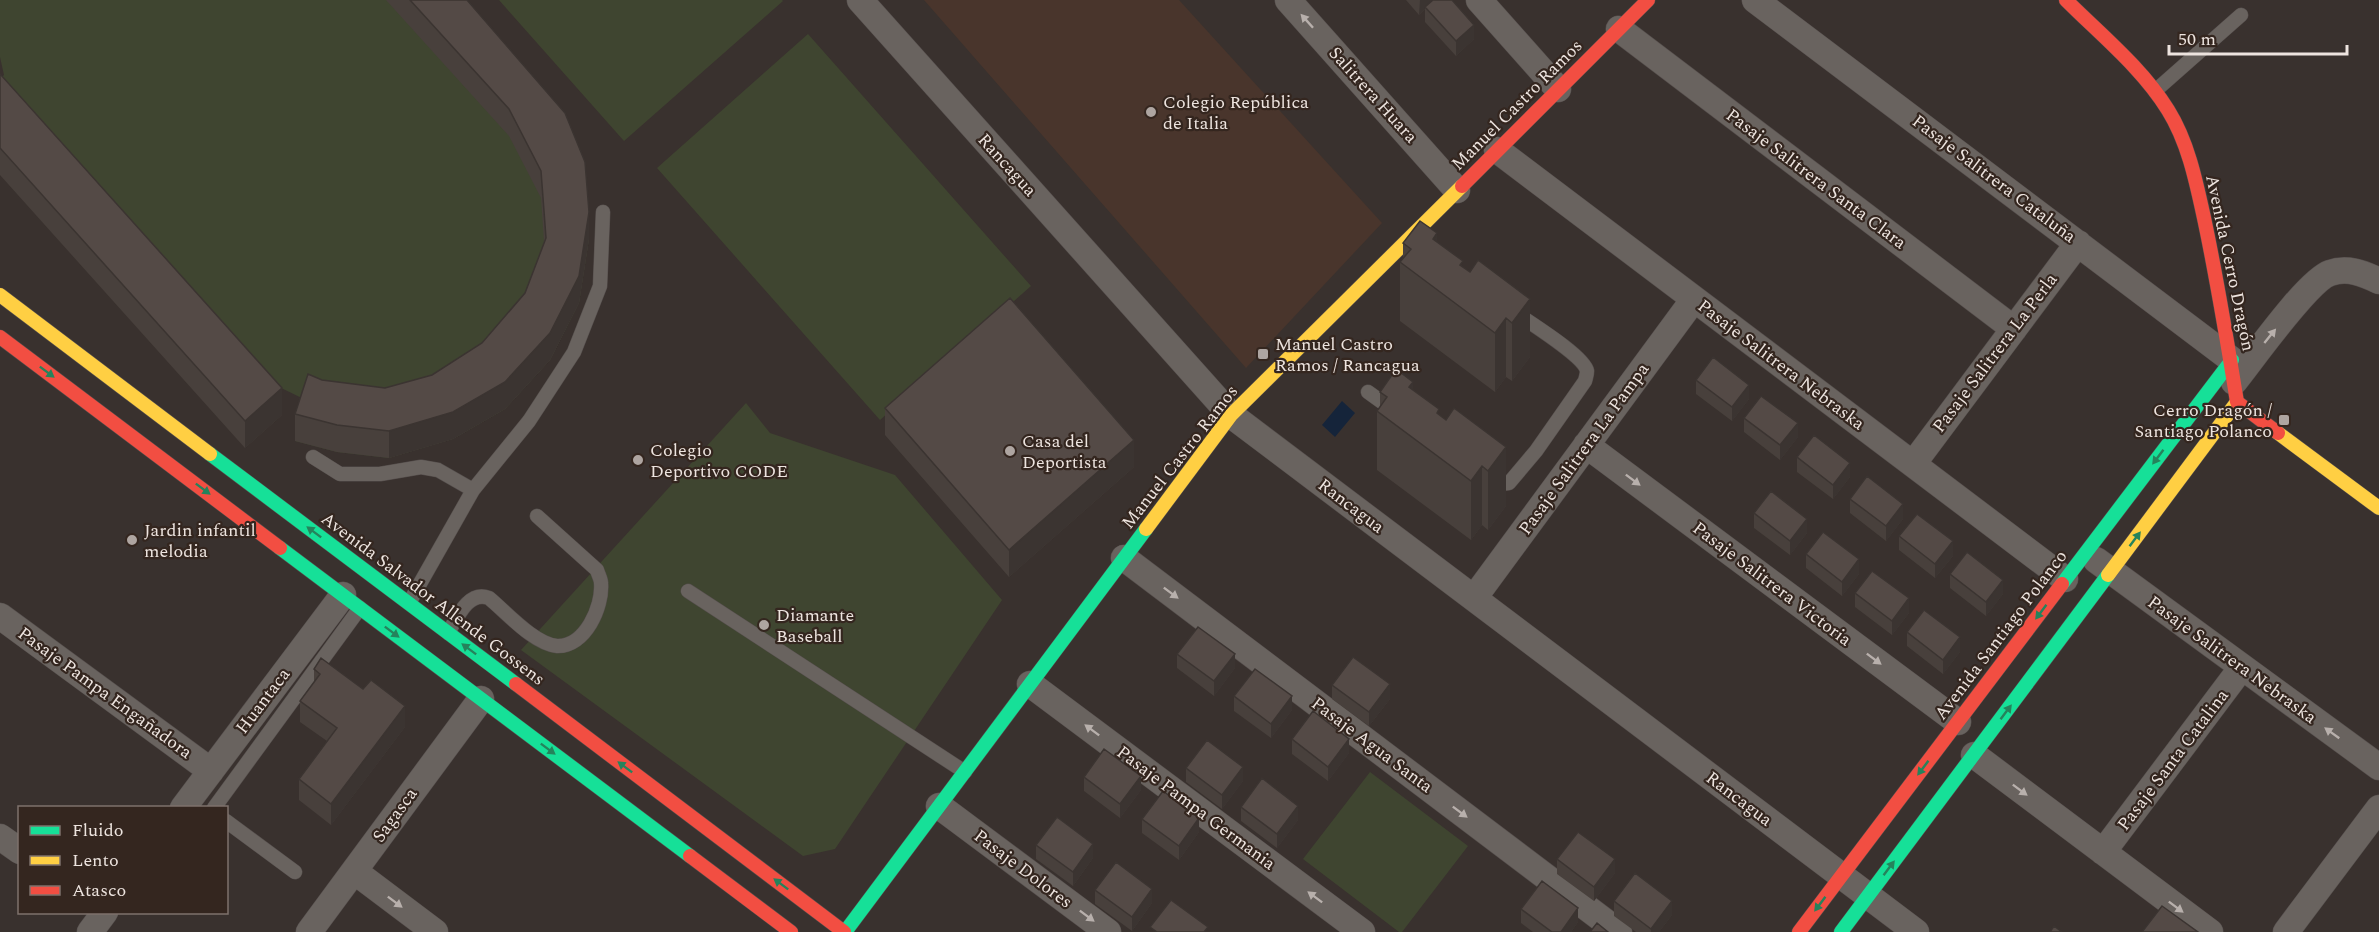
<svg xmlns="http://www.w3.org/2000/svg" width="2379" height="932" font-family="Spectral,serif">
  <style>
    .built { fill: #49352c }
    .green { fill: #3f4530 }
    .water { fill: #15243a }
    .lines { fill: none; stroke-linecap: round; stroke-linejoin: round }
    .lane-casing { stroke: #554e4c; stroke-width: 15 }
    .street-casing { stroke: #554e4c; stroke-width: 27 }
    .fast-casing { stroke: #554e4c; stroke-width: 15 }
    .slow-casing { stroke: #554e4c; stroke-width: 15 }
    .jam-casing { stroke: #554e4c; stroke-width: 15 }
    .lane { stroke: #69635f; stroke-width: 14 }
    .street { stroke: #69635f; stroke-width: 26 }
    .fast { stroke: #16e098; stroke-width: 14 }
    .slow { stroke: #ffcf43; stroke-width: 14 }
    .jam { stroke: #f24e42; stroke-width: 14 }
    .wall { fill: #48403c }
    .shaded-wall { fill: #3b3431 }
    .building { fill: #544a46; stroke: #3b3431; stroke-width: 1.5 }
    .oneway { fill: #b8b0ac }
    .oneway2 { fill: #25835c }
    .poi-dot { fill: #aea5a1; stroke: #34261f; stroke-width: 2 }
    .labels { text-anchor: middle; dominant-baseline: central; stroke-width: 4.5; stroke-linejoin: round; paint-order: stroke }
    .street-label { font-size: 18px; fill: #ede4df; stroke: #34261f }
    .poi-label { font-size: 18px; fill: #ede4df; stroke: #34261f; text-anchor: start }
  </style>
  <rect width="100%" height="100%" fill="#39312e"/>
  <path class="built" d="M924,0h255l203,223 -136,145z"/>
  <path class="green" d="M0,0h443l146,239 -10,64 -29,57 -45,49 -52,30 -64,19 -52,-6 -42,-11 13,-40 -31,-15 -277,-307 4,-4 -4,-18z
    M499,0h283l1,1 -159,140z
    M808,34l223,252 -151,134 -223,-252z
    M746,403l24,30 125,42 107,125 -167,249 -32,7 -282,-206z
    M1370,772l98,74 -66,86h-3l-96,-73z"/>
  <path class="water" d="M1342,401l13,12 -20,24 -13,-12z"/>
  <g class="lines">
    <defs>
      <path id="lane" d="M2155,91l86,-76
        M1368,392l25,18
        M313,457l27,17h40l41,-7 17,3 35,20
        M1491,477l9,7 9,-1 27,-32 49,-70c1,-4 2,-6 2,-10 -3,-15 -57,-48 -71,-58
        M688,591l277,181
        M409,603l64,-113 56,-69 45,-69 26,-66 3,-74
        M448,633c9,-15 20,-43 41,-35 17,14 45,46 68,48 28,1 46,-39 44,-63 0,-4 -3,-9 -4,-13l-60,-54
        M214,808l146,-200
        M226,821l69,51"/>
      <path id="street" d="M860,0l371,415 685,517
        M1288,0l169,190
        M1479,0l79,89
        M1755,0l477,360
        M1619,29l395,300
        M1497,150l568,429
        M2234,382c18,-22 73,-101 96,-109 17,-6 33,0 49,8
        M1586,445l372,277
        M1913,464l165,-221
        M1124,558l495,374
        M2096,560l283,207
        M1474,598l220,-299
        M0,616l211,155
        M1030,684l332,248
        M1974,755l236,177
        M939,806l169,126
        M183,808l160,-213
        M0,837l20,14
        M2103,852l139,-185
        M354,871l81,61
        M90,932l15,-20
        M309,932l172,-233
        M2286,932l93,-124"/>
      <path id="fast" d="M210,454l306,230
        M280,548l410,308
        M2062,584l170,-224
        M845,932l301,-403
        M1841,932l267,-357"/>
      <path id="slow" d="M0,295l210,159
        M2278,433l101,75
        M1146,529l85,-114 231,-229
        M2108,575l129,-173"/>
      <path id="jam" d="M2066,0c35,35 76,68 102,110 20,32 28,71 36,108 13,61 23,122 33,184l41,31
        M1462,186l186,-186
        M0,337l280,211
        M516,684l328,248
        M690,856l101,76
        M1799,932l263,-348"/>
    </defs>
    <use href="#lane" class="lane-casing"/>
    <use href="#street" class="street-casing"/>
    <use href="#fast" class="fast-casing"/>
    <use href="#slow" class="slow-casing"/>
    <use href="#jam" class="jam-casing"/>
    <use href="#lane" class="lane"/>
    <use href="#street" class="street"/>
    <use href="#fast" class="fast"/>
    <use href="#slow" class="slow"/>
    <use href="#jam" class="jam"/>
  </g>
  <path class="wall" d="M386,0h81l122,239 -10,64 -29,57 -45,49 -52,30 -64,19 -52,-6 -42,-11v-27l27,-34 63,8 47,-13 50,-32 43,-50 19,-51 -3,-44 -32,-62z
    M1406,0h46l22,39 -18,17 -31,-34v-13l-6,6z
    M0,74l282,341 -37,33 -245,-273z
    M1437,242l26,25 7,5 60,27v58l-18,24 -6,-4 -11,15 -95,-71v-59l3,-4v-15z
    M1696,380l53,19 -17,22 -36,-27z
    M1413,390l26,25 7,5 60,27v59l-18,24 -6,-5 -11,15 -94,-70v-59l3,-4v-15z
    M885,408l249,59 -125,110 -124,-142z
    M1744,418l54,19 -18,23 -36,-28z
    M1797,457l53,20 -17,22 -36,-27z
    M1850,499l53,20 -17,22 -36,-28z
    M1754,513l53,20 -17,22 -36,-27z
    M1899,536l54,20 -18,22 -36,-28z
    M1806,554l53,20 -17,22 -36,-28z
    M1950,574l53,20 -17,22 -36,-28z
    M1855,593l54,20 -17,22 -37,-28z
    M1907,632l53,20 -17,22 -36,-28z
    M1177,654l58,14 -21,28 -37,-28z
    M314,669l91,58 -74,98 -32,-25v-21l28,-38 -27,-19v-21l14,-18z
    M1332,685l58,14 -21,27 -37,-27z
    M1234,696l58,14 -21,28 -37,-27z
    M1292,739l57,14 -21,28 -36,-27z
    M1186,768l57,13 -21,28 -36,-27z
    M1084,777l57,13 -21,28 -36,-27z
    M1241,807l57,13 -21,28 -36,-27z
    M1142,819l57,13 -20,28 -37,-27z
    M1036,845l57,13 -20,28 -37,-27z
    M1557,859l58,14 -21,28 -37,-27z
    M1095,890l57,13 -20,28 -37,-27z
    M1614,901l58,14 -13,17h-23l-22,-16z
    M1521,909l57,13 -7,10h-38l-12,-9z"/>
  <path class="shaded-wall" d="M1420,0h15l-10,7v2l-6,6z
    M1474,25v14l-18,17v-15z
    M589,212v27l-10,64 -29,57 -45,49 -52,30 -64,19v-27l116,-49z
    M1437,233v56l-4,-50z
    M1530,299v58l-18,24v-58z
    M1506,318v59l-11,15v-59z
    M1413,382v56l-4,-51z
    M1749,385v14l-17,22v-14z
    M282,388v27l-37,33v-27z
    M1798,423v14l-18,23v-15z
    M1134,440v27l-125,110v-27z
    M1506,447v59l-18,24v-59z
    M1850,463v14l-17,22v-14z
    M1482,466v59l-11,15v-59z
    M1903,504v15l-17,22v-15z
    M1807,519v14l-17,22v-14z
    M1953,541v15l-18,22v-14z
    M1859,559v15l-17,22v-14z
    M2003,580v14l-17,22v-14z
    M1909,598v15l-17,22v-14z
    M1960,637v15l-17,22v-14z
    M1235,654v14l-21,28v-15z
    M1390,684v15l-21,27v-14z
    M1292,696v14l-21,28v-14z
    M405,706v21l-74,98v-21z
    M1349,739v14l-21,28v-14z
    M1243,767v14l-21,28v-14z
    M1141,776v14l-21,28v-14z
    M1298,806v14l-21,28v-14z
    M1199,818v14l-20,28v-14z
    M1093,844v14l-20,28v-14z
    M1615,859v14l-21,28v-14z
    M1152,889v14l-20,28v-14z
    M1672,901v14l-13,17h-8v-3z
    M1578,908v14l-7,10h-10z"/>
  <path class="building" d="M410,0h57l98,113 20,49 4,50 -10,64 -29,57 -45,49 -52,30 -64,19 -52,-6 -42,-11 13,-40 14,6 63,8 47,-13 50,-32 43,-50 21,-55 -5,-67 -32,-62z
    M1433,0h19l22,25 -18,16 -31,-34z
    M0,74l282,314 -37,33 -245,-273z
    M1420,221l17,12 -4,6 30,22 -3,4 10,7 8,-12 52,39 -18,24 -6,-5 -11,15 -95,-71 11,-13 -8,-6z
    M1010,298l124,142 -125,110 -124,-142z
    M1713,357l36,28 -17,22 -36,-27z
    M1396,369l17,13 -4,5 30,22 -2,4 9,7 8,-12 52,39 -18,24 -6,-5 -11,15 -94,-70 10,-14 -7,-5z
    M1761,396l37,27 -18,22 -36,-27z
    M1814,435l36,28 -17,22 -36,-28z
    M1867,476l36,28 -17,22 -36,-27z
    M1771,491l36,28 -17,22 -36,-28z
    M1917,514l36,27 -18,23 -36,-28z
    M1823,532l36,27 -17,23 -36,-28z
    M1967,552l36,28 -17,22 -36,-28z
    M1872,571l37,27 -17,23 -37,-28z
    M1924,610l36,27 -17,23 -36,-28z
    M1198,627l37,27 -21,27 -37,-27z
    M1353,657l37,27 -21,28 -37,-27z
    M321,658l42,31 8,-9 34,26 -74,98 -32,-25 38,-51 -37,-27 20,-27 -6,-5z
    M1255,669l37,27 -21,28 -37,-28z
    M1313,711l36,28 -21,28 -36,-28z
    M1207,740l36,27 -21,28 -36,-27z
    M1104,749l37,27 -21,28 -36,-27z
    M1262,778l36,28 -21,28 -36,-27z
    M1163,791l36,27 -20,28 -37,-27z
    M1057,817l36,27 -20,28 -37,-27z
    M1578,832l37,27 -21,28 -37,-28z
    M1116,862l36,27 -20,28 -37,-27z
    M1635,873l37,28 -21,28 -37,-28z
    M1542,881l36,27 -17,24h-9l-31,-23z
    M1171,900l37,27 -4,5h-47l-7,-5z
    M2162,906l36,26h-56z
    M1597,923l11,9h-18z
    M2054,926l8,6h-12z"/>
  <defs><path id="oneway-solid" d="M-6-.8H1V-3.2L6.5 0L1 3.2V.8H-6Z" transform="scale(1.5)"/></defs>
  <g class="oneway">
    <use href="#oneway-solid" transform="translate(1307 21) rotate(-132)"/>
    <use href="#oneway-solid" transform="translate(2270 336) rotate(-51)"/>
    <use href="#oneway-solid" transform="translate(1633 480) rotate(37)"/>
    <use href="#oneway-solid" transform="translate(1171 593) rotate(37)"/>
    <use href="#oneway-solid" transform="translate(1874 659) rotate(37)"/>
    <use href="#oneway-solid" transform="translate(1092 730) rotate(-143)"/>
    <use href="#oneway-solid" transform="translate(2332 733) rotate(-144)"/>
    <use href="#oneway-solid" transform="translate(2020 790) rotate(37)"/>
    <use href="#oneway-solid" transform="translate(1460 812) rotate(37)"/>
    <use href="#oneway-solid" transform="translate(1315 897) rotate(-143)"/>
    <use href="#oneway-solid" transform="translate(395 902) rotate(37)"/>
    <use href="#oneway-solid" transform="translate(2176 907) rotate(37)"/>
    <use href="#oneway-solid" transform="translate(1087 916) rotate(37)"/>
  </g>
  <g class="oneway2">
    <use href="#oneway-solid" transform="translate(47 372) rotate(37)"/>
    <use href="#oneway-solid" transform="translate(2158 457) rotate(127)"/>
    <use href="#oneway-solid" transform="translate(203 489) rotate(37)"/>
    <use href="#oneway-solid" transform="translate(314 532) rotate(-143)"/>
    <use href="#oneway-solid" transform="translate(2135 539) rotate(-53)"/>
    <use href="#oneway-solid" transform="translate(2041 612) rotate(127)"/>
    <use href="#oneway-solid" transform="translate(392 632) rotate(37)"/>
    <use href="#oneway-solid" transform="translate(469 649) rotate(-143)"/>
    <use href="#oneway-solid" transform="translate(2006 712) rotate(-53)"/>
    <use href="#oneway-solid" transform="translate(548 749) rotate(37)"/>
    <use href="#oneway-solid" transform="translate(625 767) rotate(-143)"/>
    <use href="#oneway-solid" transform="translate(1923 768) rotate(127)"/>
    <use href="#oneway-solid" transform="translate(1889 868) rotate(-53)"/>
    <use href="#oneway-solid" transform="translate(781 884) rotate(-143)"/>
    <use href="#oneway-solid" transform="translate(1820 904) rotate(127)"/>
  </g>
  <g class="poi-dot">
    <circle cx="1151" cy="112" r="6"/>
    <rect x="1257" y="348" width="12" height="12" rx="3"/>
    <rect x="2278" y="414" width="12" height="12" rx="3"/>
    <circle cx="1010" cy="451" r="6"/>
    <circle cx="638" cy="460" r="6"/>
    <circle cx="132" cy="540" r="6"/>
    <circle cx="764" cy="625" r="6"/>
  </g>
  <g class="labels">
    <g class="street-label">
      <text transform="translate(1373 95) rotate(48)">Salitrera Huara</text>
      <text transform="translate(1517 105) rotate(-45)">Manuel Castro Ramos</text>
      <text transform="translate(1007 165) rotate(48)">Rancagua</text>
      <text transform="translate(1816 179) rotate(37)">Pasaje Salitrera Santa Clara</text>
      <text transform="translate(1994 179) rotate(37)">Pasaje Salitrera Cataluña</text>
      <text transform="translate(2230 263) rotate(78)">Avenida Cerro Dragón</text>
      <text transform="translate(1995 353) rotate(-53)">Pasaje Salitrera La Perla</text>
      <text transform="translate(1781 365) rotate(37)">Pasaje Salitrera Nebraska</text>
      <text transform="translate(1584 449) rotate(-54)">Pasaje Salitrera La Pampa</text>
      <text transform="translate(1180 457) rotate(-52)">Manuel Castro Ramos</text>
      <text transform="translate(1351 506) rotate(37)">Rancagua</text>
      <text transform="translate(1772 584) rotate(37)">Pasaje Salitrera Victoria</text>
      <text transform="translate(433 599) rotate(37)">Avenida Salvador Allende Gossens</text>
      <text transform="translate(2001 635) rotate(-53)">Avenida Santiago Polanco</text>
      <text transform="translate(2232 660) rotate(36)">Pasaje Salitrera Nebraska</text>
      <text transform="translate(105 693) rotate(36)">Pasaje Pampa Engañadora</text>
      <text transform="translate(263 701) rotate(-53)">Huantaca</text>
      <text transform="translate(1372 745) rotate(37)">Pasaje Agua Santa</text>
      <text transform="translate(2173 760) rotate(-53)">Pasaje Santa Catalina</text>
      <text transform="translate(1739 799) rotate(37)">Rancagua</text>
      <text transform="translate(1196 808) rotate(37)">Pasaje Pampa Germania</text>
      <text transform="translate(395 815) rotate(-54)">Sagasca</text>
      <text transform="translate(1023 869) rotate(37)">Pasaje Dolores</text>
    </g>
    <g class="poi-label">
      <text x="1163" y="102">Colegio República<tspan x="1163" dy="21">de Italia</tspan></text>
      <text x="1275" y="344">Manuel Castro<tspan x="1275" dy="21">Ramos / Rancagua</tspan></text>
      <text x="2272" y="410" text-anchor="end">Cerro Dragón /<tspan x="2272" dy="21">Santiago Polanco</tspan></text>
      <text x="1022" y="441">Casa del<tspan x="1022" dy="21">Deportista</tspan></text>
      <text x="650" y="450">Colegio<tspan x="650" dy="21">Deportivo CODE</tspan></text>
      <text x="144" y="530">Jardin infantil<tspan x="144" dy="21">melodia</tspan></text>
      <text x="776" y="615">Diamante<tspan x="776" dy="21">Baseball</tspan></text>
    </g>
  </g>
  <rect x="18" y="806" width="210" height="108" fill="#34261f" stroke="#7e726c" stroke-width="1.5"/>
  <rect x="30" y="826" width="30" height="9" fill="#16e098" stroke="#7e726c" stroke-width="1.5"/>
  <text x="72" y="836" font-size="18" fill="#ede4df">Fluido</text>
  <rect x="30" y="856" width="30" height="9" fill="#ffcf43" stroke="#7e726c" stroke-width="1.5"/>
  <text x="72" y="866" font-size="18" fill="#ede4df">Lento</text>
  <rect x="30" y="886" width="30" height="9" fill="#f24e42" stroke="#7e726c" stroke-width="1.5"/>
  <text x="72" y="896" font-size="18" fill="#ede4df">Atasco</text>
  <path d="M2169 45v9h178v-9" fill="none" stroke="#ede4df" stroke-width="3"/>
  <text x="2178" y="45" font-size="18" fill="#ede4df" stroke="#34261f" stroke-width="4.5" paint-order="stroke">50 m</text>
</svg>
